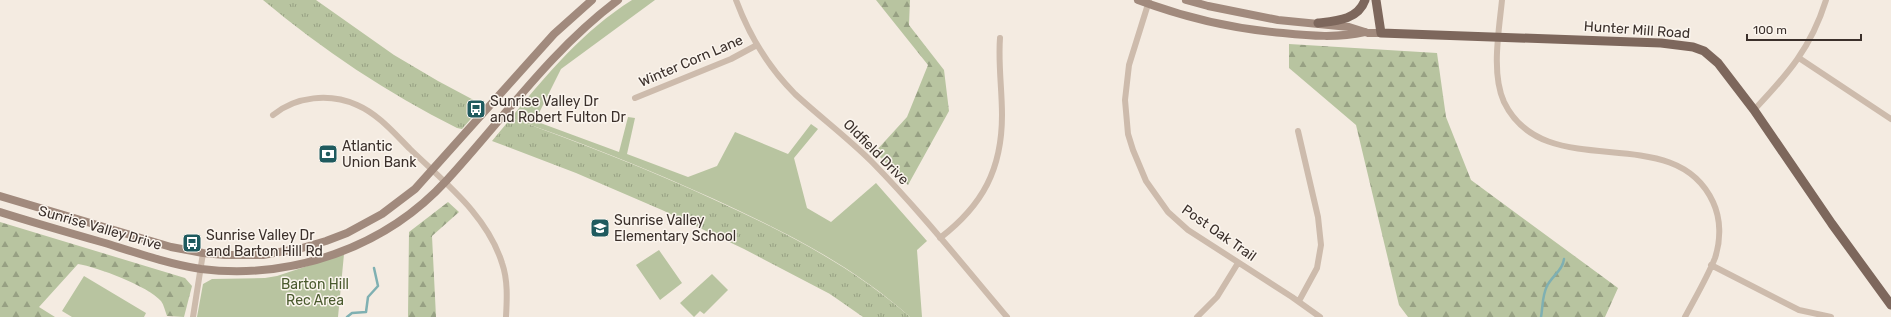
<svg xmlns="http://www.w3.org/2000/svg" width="1891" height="317" font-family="Rubik,sans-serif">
<defs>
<pattern id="grass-tufts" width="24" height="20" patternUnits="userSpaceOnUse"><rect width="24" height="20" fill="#b8c4a0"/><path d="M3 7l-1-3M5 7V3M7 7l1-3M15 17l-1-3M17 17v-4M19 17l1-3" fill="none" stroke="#97a083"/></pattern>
<pattern id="forest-firs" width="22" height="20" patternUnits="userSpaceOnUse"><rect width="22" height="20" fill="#b8c4a0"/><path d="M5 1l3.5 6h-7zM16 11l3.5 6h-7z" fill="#97a083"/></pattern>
</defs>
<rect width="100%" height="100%" fill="#f4ebe1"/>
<path fill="url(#grass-tufts)" d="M 263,0 L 316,0 L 394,55 L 438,81 L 483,105 L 462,129 L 457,128 C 387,93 323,50 263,0 Z
M 511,118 C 581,143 651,170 719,202 C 787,233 853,267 910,317 L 863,317 L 830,294 L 744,249 L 662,210 L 576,173 L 492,141 Z"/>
<path fill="url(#forest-firs)" d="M 876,0 L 910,0 L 909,25 L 944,70 L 949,111 L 908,185 L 875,152 L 907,117 L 928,65 Z
M 1289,44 L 1437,53 L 1446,117 L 1471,180 L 1618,288 L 1605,317 L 1408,317 L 1399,305 L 1356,125 L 1289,68 Z
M 448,202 L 459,212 L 432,236 L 436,317 L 408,317 L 409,232 Z
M 0,222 L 185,278 L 192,286 L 184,317 L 167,316 C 165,311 164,305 161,301 C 148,286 97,267 78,264 L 39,307 L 55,317 L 0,317 Z"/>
<path fill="#b8c4a0" d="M 632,0 L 655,0 L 561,69 L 535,121 L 619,152 L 628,117 L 635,118 L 627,154 L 688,177 L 717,166 L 735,132 L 788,154 L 811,124 L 818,129 L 794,158 L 807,208 L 831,222 L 876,183 L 927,241 L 917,250 L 922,317 L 910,317 C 852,265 784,231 714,199 C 648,169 580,142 511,118 C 547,74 584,30 632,0 Z
M 659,250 L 682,283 L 660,300 L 636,265 Z
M 344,254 L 338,317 L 197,317 L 203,284 L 212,279 L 265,278 L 277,276 Z
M 712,274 L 728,290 L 704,314 L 700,311 L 694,317 L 680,303 Z
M 84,276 L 146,313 L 144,317 L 72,317 L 62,311 Z"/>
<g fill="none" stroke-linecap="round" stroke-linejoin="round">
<path stroke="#7fb0b2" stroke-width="2.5" d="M 347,317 L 352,313 L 366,312 L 368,297 L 378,286 L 374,268
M 1541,317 C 1543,306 1542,296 1547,286 C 1552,276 1563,270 1564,259"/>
<path stroke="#cdbbac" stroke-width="6" d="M 736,0 C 749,35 768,67 795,94 C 820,117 848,138 872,162 C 920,211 963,265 1007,317
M 1502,0 C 1499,31 1491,73 1504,102 C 1545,187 1674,117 1713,202 C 1721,219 1721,240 1715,258 C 1707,278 1695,298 1685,317
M 1149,1 L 1129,65 L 1125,100 L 1128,134 L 1133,150 L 1146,181 L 1168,212 L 1188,230 L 1292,297 L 1320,317
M 1799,58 L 1891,119
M 635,98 L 731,59 L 757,45
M 1754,110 C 1788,74 1811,48 1826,0
M 273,115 C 296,96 330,93 357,105 C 378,114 394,133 410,149 C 445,183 487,215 502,263 C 508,280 507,299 506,317
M 1298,131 L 1318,217 L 1321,245 L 1317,268 L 1299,301
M 940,238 C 983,205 1002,169 1002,115 C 1002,89 998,63 1000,38
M 1711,265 L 1799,310 L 1831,317
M 193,317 L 203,253
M 1197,317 L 1217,297 L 1238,263"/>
<path stroke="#a18a7d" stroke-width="8" d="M 1138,0 C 1186,18 1233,29 1283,33 C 1311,36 1338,38 1365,32
M 1186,0 L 1208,6 L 1278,20 L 1349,27 L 1368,33 L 1381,33
M 0,196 L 171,247 L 203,253 L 225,255 L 263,255 L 302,248 L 326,241 L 347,233 L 382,214 L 415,189 L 554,34 L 592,0
M 0,212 C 35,223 70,233 105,243 C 137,253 169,264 201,269 C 291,280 385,248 447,180 C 503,119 551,50 618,0"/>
<path stroke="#7d675c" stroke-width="9" d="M 1376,0 L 1381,33 L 1661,43 L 1693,47 L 1704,51 L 1718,63 L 1754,110 L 1832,224 L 1891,305
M 1318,23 C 1336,21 1358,20 1365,0"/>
</g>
<defs>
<g id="bus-square" transform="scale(1)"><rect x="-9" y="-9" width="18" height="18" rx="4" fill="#1f5a5e" stroke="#fbf5ee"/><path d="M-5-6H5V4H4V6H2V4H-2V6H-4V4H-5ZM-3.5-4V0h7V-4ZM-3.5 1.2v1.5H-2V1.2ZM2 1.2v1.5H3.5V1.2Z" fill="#fff"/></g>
<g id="bank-square" transform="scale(1)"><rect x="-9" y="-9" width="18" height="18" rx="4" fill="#1f5a5e" stroke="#fbf5ee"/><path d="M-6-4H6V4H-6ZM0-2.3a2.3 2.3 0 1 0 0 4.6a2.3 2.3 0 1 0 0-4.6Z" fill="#fff"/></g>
<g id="school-square" transform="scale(1)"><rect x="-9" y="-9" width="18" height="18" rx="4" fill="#1f5a5e" stroke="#fbf5ee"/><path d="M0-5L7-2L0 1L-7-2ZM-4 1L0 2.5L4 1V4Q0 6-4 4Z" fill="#fff"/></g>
</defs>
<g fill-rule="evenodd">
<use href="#bus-square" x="476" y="109"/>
<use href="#bank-square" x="328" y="154"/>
<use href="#school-square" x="600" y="228"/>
<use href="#bus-square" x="192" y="243"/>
</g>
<g text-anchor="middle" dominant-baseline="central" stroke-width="3" stroke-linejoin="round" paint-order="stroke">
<g font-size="14" fill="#3b302b" stroke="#fbf5ee">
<text transform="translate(1637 30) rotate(4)">Hunter Mill Road</text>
<text transform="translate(691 61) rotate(-23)">Winter Corn Lane</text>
<text transform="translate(876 152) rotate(45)">Oldfield Drive</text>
<text transform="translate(100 228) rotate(16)">Sunrise Valley Drive</text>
<text transform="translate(1219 233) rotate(35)">Post Oak Trail</text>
</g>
<g font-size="14" fill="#3b302b" stroke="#fbf5ee" text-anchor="start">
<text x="490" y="101">Sunrise Valley Dr<tspan x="490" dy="16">and Robert Fulton Dr</tspan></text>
<text x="342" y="146">Atlantic<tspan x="342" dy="16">Union Bank</tspan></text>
<text x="614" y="220">Sunrise Valley<tspan x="614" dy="16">Elementary School</tspan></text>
<text x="206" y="235">Sunrise Valley Dr<tspan x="206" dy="16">and Barton Hill Rd</tspan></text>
</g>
<g font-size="14" fill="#4a5a2e" stroke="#fbf5ee">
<text x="315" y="284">Barton Hill<tspan x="315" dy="16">Rec Area</tspan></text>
</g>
</g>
<path d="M1747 34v6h114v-6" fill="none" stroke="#3b302b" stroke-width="2"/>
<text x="1753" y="34" font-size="12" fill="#3b302b" stroke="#fbf5ee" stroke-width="3" paint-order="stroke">100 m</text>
</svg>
